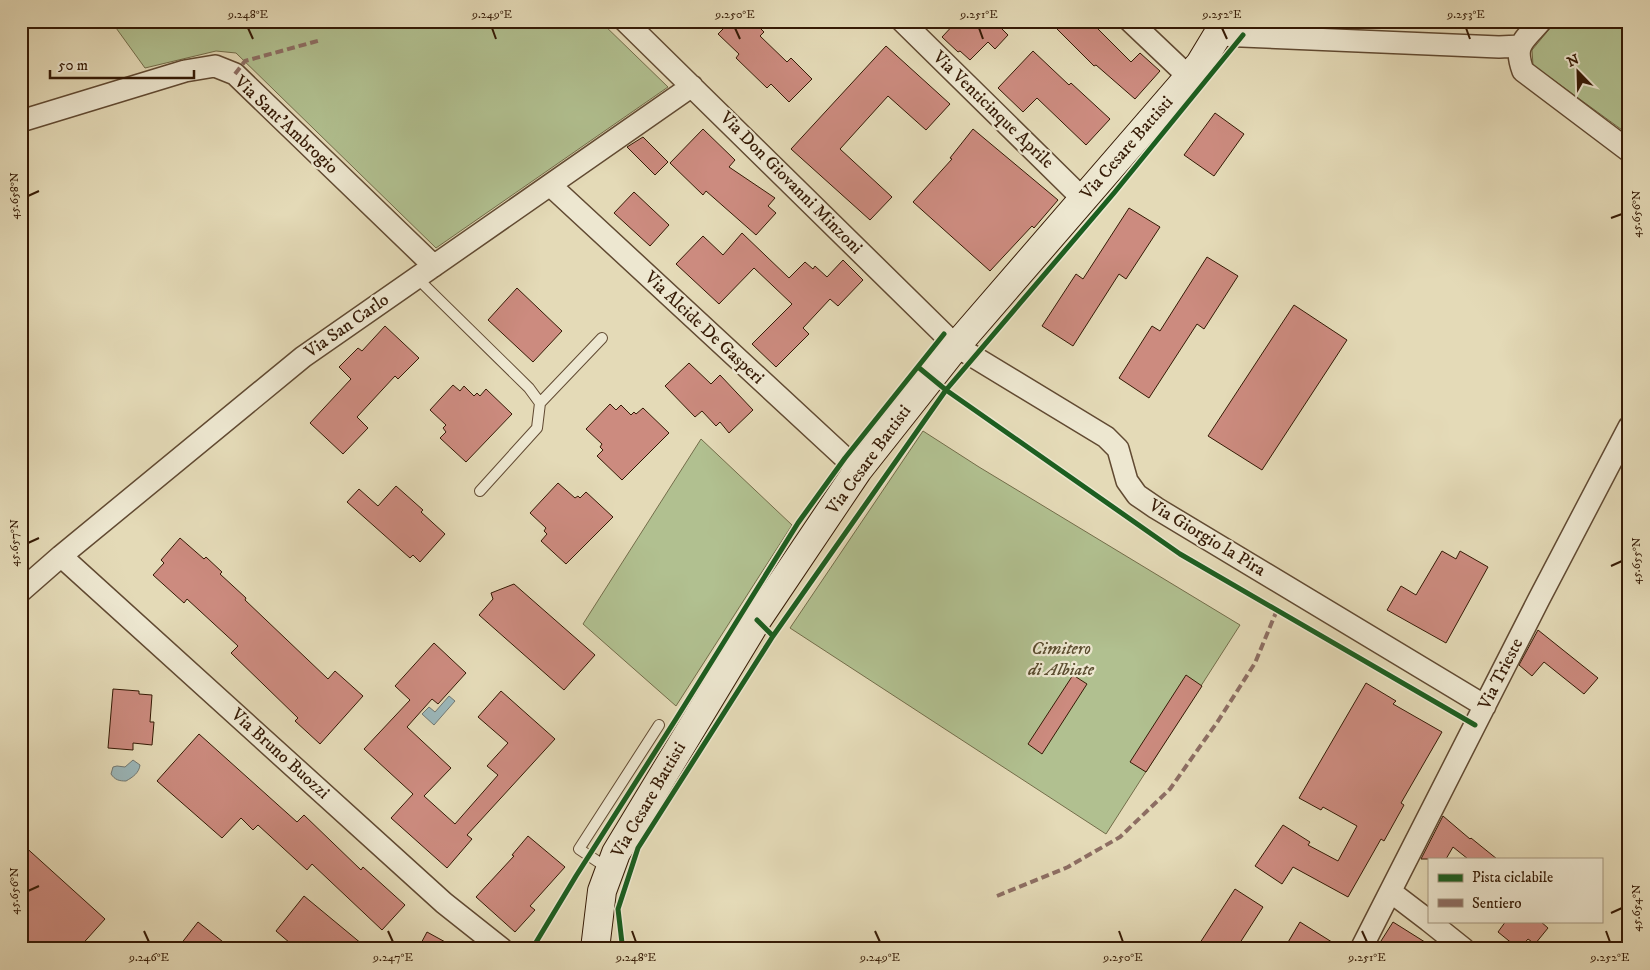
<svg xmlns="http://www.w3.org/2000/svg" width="1650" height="970" font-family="'IM FELL DW Pica',serif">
<rect width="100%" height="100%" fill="#e4dab7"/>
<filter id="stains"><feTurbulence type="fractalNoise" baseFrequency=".004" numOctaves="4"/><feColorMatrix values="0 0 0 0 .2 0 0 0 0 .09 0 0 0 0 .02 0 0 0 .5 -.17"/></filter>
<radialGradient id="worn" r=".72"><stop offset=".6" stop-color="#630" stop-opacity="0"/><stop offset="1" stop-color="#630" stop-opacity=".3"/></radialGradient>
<path fill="#b1c090" stroke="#736d4a" d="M 111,21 L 600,21 L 668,87 L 436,248 L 236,53 L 216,51 L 145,68 Z
M 1556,21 L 1629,21 L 1629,135 L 1533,65 L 1532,50 Z
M 923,431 L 979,467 L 1240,625 L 1106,834 L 790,628 Z
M 701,439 L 792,525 L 676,706 L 583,624 Z"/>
<path fill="#9bb7ba" stroke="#727872" d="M 449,696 L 455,701 L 434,725 L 422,714 L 429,707 L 435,712 Z
M 133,760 L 140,765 C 139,773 133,777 126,781 C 119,781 115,780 111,774 L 113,767 L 117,766 L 125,767 Z"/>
<path fill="#cc8b7f" stroke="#351a05" d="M 731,21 L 753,21 L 764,32 L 760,36 L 787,62 L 791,58 L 812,79 L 789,102 L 771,84 L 767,88 L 736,58 L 739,54 L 718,34 Z
M 957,21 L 994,21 L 1008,35 L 995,49 L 988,42 L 970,60 L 960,51 L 958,52 L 942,37 Z
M 1049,21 L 1090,21 L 1131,62 L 1140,53 L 1160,71 L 1135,99 L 1096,65 L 1094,66 Z
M 886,46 L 950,104 L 926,130 L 888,96 L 840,149 L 892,197 L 870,220 L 791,149 Z
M 1033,51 L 1069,85 L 1071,83 L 1110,119 L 1086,145 L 1037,98 L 1023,112 L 998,88 Z
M 1215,113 L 1244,134 L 1214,176 L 1184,155 Z
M 703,129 L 735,160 L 729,167 L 775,198 L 768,206 L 776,213 L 756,235 L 706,191 L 703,195 L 670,163 Z
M 973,129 L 1058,200 L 1034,228 L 1032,226 L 990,271 L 913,202 L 952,159 L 950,158 Z
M 643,137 L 668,162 L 655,175 L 627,147 Z
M 634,192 L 669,225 L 650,246 L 614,213 Z
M 1129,208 L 1160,227 L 1126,279 L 1119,274 L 1073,346 L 1042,326 L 1076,274 L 1083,279 Z
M 742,233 L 789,278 L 805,262 L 813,269 L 815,266 L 827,277 L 843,260 L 863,280 L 838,306 L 830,299 L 803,328 L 809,334 L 776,367 L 752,344 L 792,304 L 754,268 L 719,304 L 676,264 L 703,236 L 723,255 Z
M 1207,257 L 1238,276 L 1204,329 L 1197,324 L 1149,398 L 1119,378 L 1152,326 L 1160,331 Z
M 517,288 L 562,331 L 533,362 L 488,320 Z
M 1294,305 L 1347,340 L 1262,470 L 1208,436 Z
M 385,326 L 419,358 L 398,379 L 395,376 L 357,417 L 368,428 L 343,454 L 310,423 L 351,379 L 339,367 L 358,348 L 362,351 Z
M 689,363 L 711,384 L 720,375 L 753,410 L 729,433 L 720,422 L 716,426 L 702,411 L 695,417 L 665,386 Z
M 453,385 L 460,391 L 464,386 L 474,396 L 477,393 L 480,396 L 486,389 L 512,414 L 466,462 L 440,438 L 446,432 L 443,428 L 446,425 L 430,410 Z
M 610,404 L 616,410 L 621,405 L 631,415 L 634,412 L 636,414 L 643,408 L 669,433 L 622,480 L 597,456 L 603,450 L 600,447 L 602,444 L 586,429 Z
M 558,483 L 575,498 L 578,496 L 580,498 L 586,492 L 613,517 L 566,564 L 541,541 L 547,534 L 544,531 L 546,528 L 530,513 Z
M 396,486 L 423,510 L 421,512 L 445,534 L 420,562 L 413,555 L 410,558 L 347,502 L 359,489 L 378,506 Z
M 180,538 L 204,559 L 206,557 L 222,572 L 220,574 L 246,598 L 245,600 L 328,679 L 335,671 L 363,696 L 320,744 L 295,721 L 298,718 L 231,653 L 238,646 L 187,599 L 184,603 L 153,575 L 164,563 L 161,560 Z
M 1442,551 L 1456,559 L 1460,551 L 1488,567 L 1446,643 L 1387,610 L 1401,586 L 1416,595 Z
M 514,584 L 595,655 L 564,690 L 479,615 L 493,599 L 491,593 Z
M 1538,630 L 1598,678 L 1584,694 L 1544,662 L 1532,676 L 1519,665 Z
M 434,643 L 466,673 L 438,704 L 432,699 L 407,727 L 451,768 L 424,796 L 455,824 L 498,775 L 487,766 L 508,743 L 478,717 L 501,691 L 555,739 L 467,835 L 472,839 L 447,868 L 391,818 L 413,794 L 364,749 L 410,700 L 395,686 Z
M 1073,675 L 1087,684 L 1042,754 L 1028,744 Z
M 1186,675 L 1202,686 L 1146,772 L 1130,762 Z
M 1366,683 L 1396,701 L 1393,704 L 1442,732 L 1401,803 L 1404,805 L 1384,841 L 1381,839 L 1348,897 L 1293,867 L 1282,884 L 1255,866 L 1283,825 L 1310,842 L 1308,845 L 1338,861 L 1357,826 L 1323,807 L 1321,810 L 1299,798 Z
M 113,689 L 139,691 L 139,694 L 152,695 L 150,722 L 154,722 L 152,745 L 133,743 L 133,750 L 108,748 Z
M 199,734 L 297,822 L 304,815 L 361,870 L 363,867 L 405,905 L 382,930 L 312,864 L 307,870 L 258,825 L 253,830 L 241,818 L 222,838 L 157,781 Z
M 1443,816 L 1470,839 L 1471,838 L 1497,859 L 1468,859 L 1453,847 L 1446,859 L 1421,859 Z
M 528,836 L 565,867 L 530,906 L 535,910 L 515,932 L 476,897 L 514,856 L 512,855 Z
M 21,843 L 105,919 L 78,949 L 21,949 Z
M 1235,889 L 1263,907 L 1236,949 L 1196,949 Z
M 304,896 L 368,949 L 297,949 L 276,931 Z
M 1506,921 L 1540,921 L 1548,928 L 1535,944 L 1528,939 L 1519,949 L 1498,932 Z
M 198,922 L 232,949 L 177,949 Z
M 1300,922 L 1343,949 L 1284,949 Z
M 1393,922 L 1436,949 L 1376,949 Z
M 427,932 L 458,949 L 418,949 Z"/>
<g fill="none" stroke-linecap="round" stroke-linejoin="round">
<g stroke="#614a32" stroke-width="12">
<path id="lane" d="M 417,278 L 529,388 L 540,403 L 537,428 L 480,491
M 540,403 L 602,338
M 609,869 L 579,849 L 659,725"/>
</g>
<g stroke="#614a32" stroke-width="24">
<path id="street" d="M 625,21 L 956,346 L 1106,437 L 1118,449 L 1127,481 L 1137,495 L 1156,508 L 1485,706
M 902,21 L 1083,199
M 1130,21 L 1189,77
M 1541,21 C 1524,41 1513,44 1523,71 L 1629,151
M 1218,35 L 1499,47 L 1520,46
M 21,121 L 185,71 L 215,66 L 235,74 L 434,266
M 550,185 L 858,470
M 61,556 L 444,903 L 502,949
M 21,591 L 61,556 L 303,357 L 692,86
M 1391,892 L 1429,921
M 1429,921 L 1464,949
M 1361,949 L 1539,599 L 1629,427"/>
</g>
<g stroke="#351a05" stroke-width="30">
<path id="secondary" d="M 595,949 L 602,891 L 616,853 L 757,620 L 858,470 L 956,346 L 1200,64 L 1226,21"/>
</g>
<use href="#lane" stroke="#ede7d0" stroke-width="10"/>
<use href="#street" stroke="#ede7d0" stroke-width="21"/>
<use href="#secondary" stroke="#ede7d0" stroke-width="28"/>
<path stroke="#8d6e63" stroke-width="4" stroke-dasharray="8 4" stroke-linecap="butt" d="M 235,74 L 245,61 L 321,40
M 997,896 L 1068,867 L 1120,837 L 1170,789 L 1218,721 L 1255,663 L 1277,610"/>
<g stroke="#ede7d0" stroke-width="8">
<path id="cycleway" d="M 918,367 L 946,390 L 1180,554 L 1475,725
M 773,636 L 946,390 L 1114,193 L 1243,35
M 532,949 L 576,876 L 676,719 L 798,523 L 845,458 L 944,334
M 626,949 L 622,943 L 618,909 L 638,848 L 773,636 L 757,620"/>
</g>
<use href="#cycleway" stroke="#1b5e20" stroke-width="5"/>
</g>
<path fill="none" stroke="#351a05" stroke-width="2" d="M 248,28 L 253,39M 492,28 L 496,39M 735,28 L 740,39M 979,28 L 983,39M 1222,28 L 1227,39M 1466,28 L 1470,39M 28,196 L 39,191M 1611,218 L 1622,214M 28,543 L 39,538M 1611,566 L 1622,561M 28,891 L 39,886M 1611,913 L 1622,908M 144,931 L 149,942M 388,931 L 393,942M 632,931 L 636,942M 875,931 L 880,942M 1119,931 L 1123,942M 1362,931 L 1367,942M 1606,931 L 1610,942"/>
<g text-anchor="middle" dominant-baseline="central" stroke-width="4.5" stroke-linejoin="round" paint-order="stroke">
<g font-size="18" fill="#351a05" stroke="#ede7d0">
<text transform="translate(993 110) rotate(44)">Via Venticinque Aprile</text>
<text transform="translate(286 125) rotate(43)">Via Sant'Ambrogio</text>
<text transform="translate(1127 148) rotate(-49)">Via Cesare Battisti</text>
<text transform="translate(791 183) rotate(45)">Via Don Giovanni Minzoni</text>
<text transform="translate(347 326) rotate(-35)">Via San Carlo</text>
<text transform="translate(704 328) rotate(43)">Via Alcide De Gasperi</text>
<text transform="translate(869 460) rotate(-54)">Via Cesare Battisti</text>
<text transform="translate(1207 538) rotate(31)">Via Giorgio la Pira</text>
<text transform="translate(1501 674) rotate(-63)">Via Trieste</text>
<text transform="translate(280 754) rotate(42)">Via Bruno Buozzi</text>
<text transform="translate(649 800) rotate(-60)">Via Cesare Battisti</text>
</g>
<g font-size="18" font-style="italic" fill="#5a4c2f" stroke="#ede7d0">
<text x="1061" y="649">Cimitero<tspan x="1061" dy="21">di Albiate</tspan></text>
</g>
</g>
<rect width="1650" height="970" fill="none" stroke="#e4dab7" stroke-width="55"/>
<rect x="1428" y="858" width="175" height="65" fill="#ede7d0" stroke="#a3957f"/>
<rect x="1438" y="874" width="25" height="8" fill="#1b5e20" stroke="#a3957f"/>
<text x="1472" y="882" font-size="15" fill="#351a05">Pista ciclabile</text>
<rect x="1438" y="899" width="25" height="8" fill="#8d6e63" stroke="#a3957f"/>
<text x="1472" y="908" font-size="15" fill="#351a05">Sentiero</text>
<g transform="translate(1578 72) rotate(337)" stroke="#ede7d0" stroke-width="4" paint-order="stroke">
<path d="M0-4L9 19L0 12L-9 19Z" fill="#351a05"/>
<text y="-8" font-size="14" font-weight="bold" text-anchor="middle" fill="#351a05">N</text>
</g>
<path d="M50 70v8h144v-8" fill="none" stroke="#351a05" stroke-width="2.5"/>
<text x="58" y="70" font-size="15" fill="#351a05" stroke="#ede7d0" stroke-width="4" paint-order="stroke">50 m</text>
<rect x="28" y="28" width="1594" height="914" fill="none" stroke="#351a05" stroke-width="2"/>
<g font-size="12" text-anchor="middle" fill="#351a05">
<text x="248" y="18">9.248°E</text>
<text x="492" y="18">9.249°E</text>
<text x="735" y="18">9.250°E</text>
<text x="979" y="18">9.251°E</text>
<text x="1222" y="18">9.252°E</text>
<text x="1466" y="18">9.253°E</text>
<text transform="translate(14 196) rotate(-90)" y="4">45.658°N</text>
<text transform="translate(1636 214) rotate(-90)" y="4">45.656°N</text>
<text transform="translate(14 543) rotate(-90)" y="4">45.657°N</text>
<text transform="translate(1636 561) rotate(-90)" y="4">45.655°N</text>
<text transform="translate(14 891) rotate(-90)" y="4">45.656°N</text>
<text transform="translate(1636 908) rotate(-90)" y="4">45.654°N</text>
<text x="149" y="961">9.246°E</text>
<text x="393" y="961">9.247°E</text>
<text x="636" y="961">9.248°E</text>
<text x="880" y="961">9.249°E</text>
<text x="1123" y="961">9.250°E</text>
<text x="1367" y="961">9.251°E</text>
<text x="1610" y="961">9.252°E</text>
</g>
<rect width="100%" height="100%" filter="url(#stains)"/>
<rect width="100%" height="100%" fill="url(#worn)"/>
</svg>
